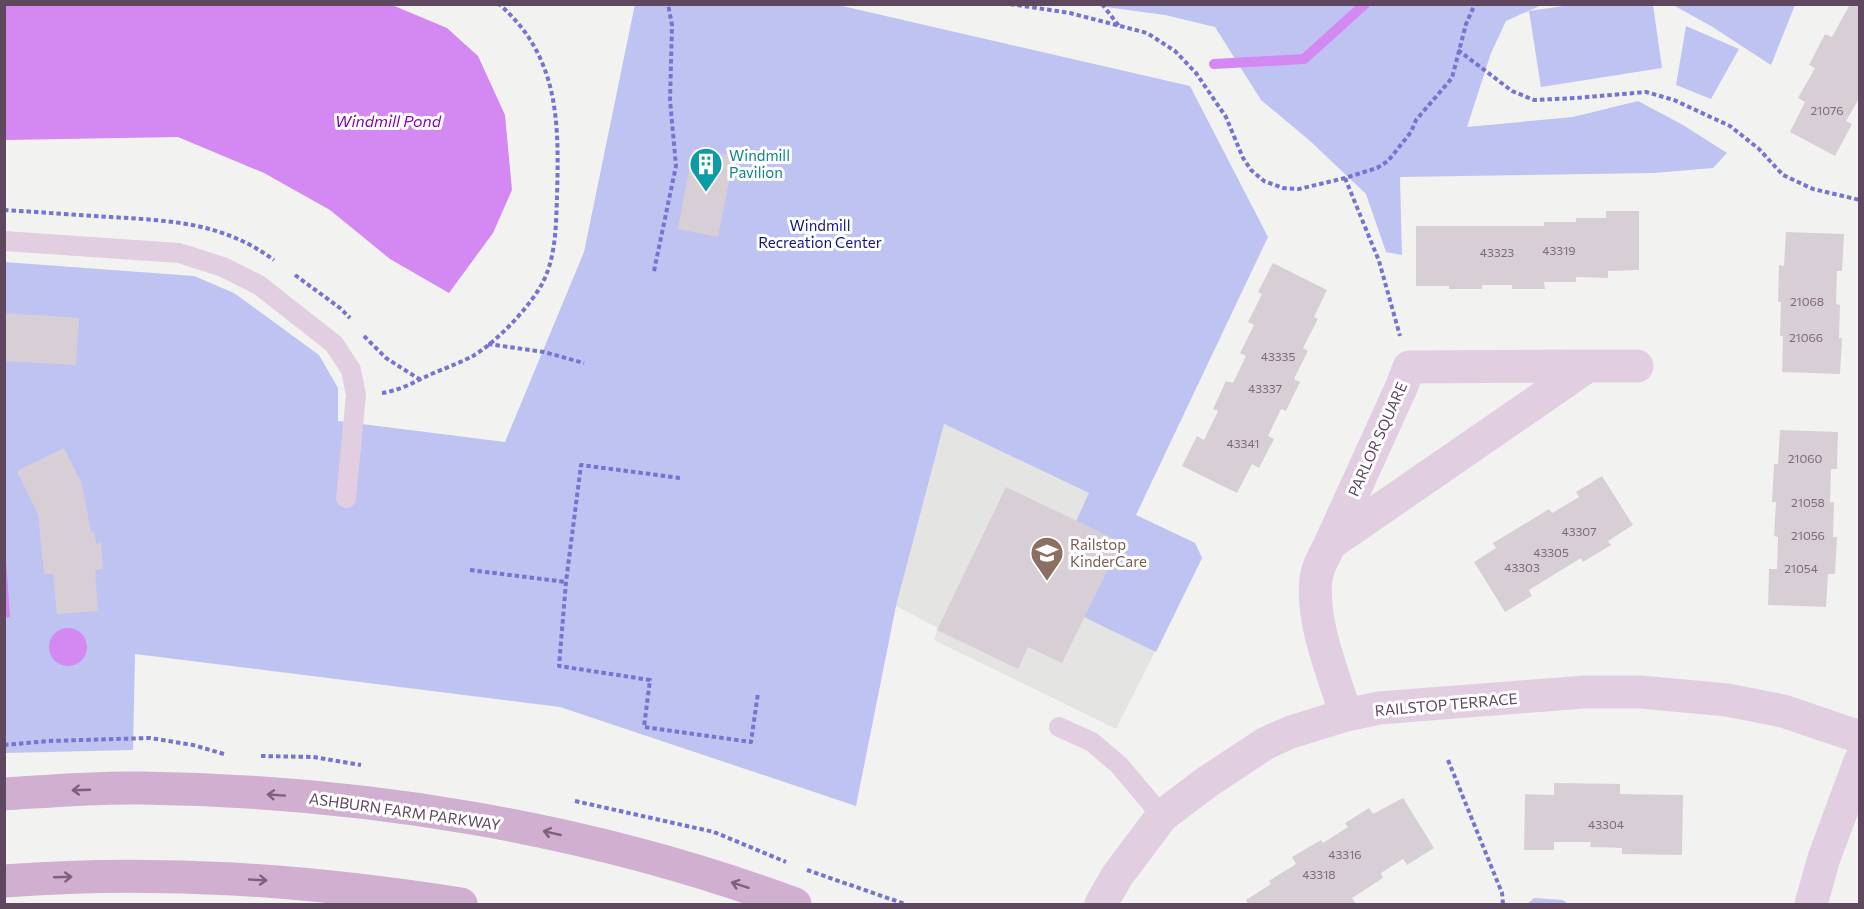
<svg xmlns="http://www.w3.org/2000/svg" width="1864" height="909" font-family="Commissioner,sans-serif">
<rect width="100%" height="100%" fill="#f2f3f0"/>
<path fill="#e4e4e2" d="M 944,424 L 1195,543 L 1202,558 L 1116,729 L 934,640 L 938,628 L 896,606 Z"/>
<path fill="#bec3f2" d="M 635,4 L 838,5 L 1190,86 L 1268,237 L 1136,515 L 1195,543 L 1202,558 L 1156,652 L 1084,617 L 1076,521 L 1089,493 L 944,424 L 896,606 L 856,806 L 560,707 L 135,654 L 133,750 L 5,753 L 4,262 L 194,276 L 234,293 L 319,355 L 338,388 L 338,421 L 505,442 L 584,252 Z
M 1091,5 L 1542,5 L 1506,21 L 1491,53 L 1467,127 L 1573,117 L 1638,101 L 1683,125 L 1727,153 L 1713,168 L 1654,173 L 1400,177 L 1402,255 L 1386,252 L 1366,194 L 1309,140 L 1261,100 L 1215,27 L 1165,15 Z
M 1570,5 L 1653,5 L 1662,68 L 1541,87 L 1529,11 Z
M 1673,5 L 1795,4 L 1795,5 L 1771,65 L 1711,26 Z
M 1686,26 L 1739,49 L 1711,99 L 1676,85 Z
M 1534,898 L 1563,900 L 1568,904 L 1527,904 Z"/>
<path fill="#d488f1" d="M 5,4 L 392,5 L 447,28 L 478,56 L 505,115 L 512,190 L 493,233 L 449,293 L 390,259 L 330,210 L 264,173 L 178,137 L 5,140 Z
M 4,531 L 10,617 L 5,618 L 4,618 Z
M49 647a19 19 0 1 1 38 0a19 19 0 1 1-38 0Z"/>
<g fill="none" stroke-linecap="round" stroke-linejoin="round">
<path stroke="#d488f1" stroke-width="10" d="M 1214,64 L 1304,59 L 1365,4"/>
</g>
<path fill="#d8cfd6" d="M 1846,4 L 1860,4 L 1860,97 L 1846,121 L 1852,124 L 1835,156 L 1790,132 L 1805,102 L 1798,98 L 1815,68 L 1809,65 L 1825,34 L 1832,37 L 1849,6 Z
M 693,149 L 734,156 L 718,237 L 678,229 Z
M 1606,211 L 1639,211 L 1639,270 L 1608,271 L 1608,278 L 1576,277 L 1576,282 L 1544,282 L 1545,289 L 1512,289 L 1512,285 L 1482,285 L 1482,289 L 1449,289 L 1449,286 L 1416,286 L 1416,226 L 1544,226 L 1544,222 L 1576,222 L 1576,218 L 1606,218 Z
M 1786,232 L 1844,234 L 1842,271 L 1837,271 L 1836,304 L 1840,305 L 1839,338 L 1842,338 L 1840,374 L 1782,372 L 1783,336 L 1780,336 L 1781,302 L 1778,302 L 1779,265 L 1784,266 Z
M 1273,263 L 1327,290 L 1314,317 L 1318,319 L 1303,348 L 1308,351 L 1294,379 L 1300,382 L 1286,411 L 1281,409 L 1268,436 L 1274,439 L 1259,468 L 1252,464 L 1237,493 L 1182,466 L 1197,436 L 1204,440 L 1218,411 L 1213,409 L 1226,381 L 1233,383 L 1246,356 L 1240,353 L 1254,325 L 1248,322 L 1262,294 L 1258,292 Z
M 4,313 L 79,318 L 76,365 L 4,361 Z
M 1780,430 L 1838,432 L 1837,469 L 1831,469 L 1830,502 L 1834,502 L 1833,537 L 1837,537 L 1835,574 L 1828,574 L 1826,607 L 1768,605 L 1769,569 L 1777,569 L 1778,537 L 1774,536 L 1776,502 L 1772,502 L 1774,464 L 1778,464 Z
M 64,448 L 82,484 L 91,532 L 94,531 L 96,544 L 101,543 L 103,569 L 95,570 L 98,611 L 57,614 L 53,574 L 44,574 L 38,514 L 17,471 Z
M 1602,476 L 1633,525 L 1608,541 L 1611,545 L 1583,562 L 1581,558 L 1529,590 L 1532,596 L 1505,612 L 1474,562 L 1496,548 L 1493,543 L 1549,509 L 1552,513 L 1579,497 L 1576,492 Z
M 1006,487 L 1121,542 L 1062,663 L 1028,647 L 1018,669 L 937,630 Z
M 1554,783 L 1620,784 L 1620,794 L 1683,795 L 1682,855 L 1622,854 L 1622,848 L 1590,847 L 1591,842 L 1554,842 L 1554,850 L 1524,850 L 1525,794 L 1554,795 Z
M 1403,798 L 1434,848 L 1407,865 L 1403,859 L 1381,873 L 1383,878 L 1352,898 L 1356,904 L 1248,904 L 1246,900 L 1271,884 L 1269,881 L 1296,864 L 1292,857 L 1321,840 L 1323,843 L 1348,827 L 1345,823 L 1369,808 L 1373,814 Z"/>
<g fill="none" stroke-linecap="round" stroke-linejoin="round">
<path stroke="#7673d2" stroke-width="4" stroke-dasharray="4.5 3" stroke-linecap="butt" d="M 1010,4 L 1070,13 L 1147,33 L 1175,51 L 1196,73 L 1226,117 L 1243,158 L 1251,170 L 1264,181 L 1283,188 L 1299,189 L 1345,178 L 1377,168 L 1388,161 L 1411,132 L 1416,120 L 1452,78 L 1466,24 L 1475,4
M 1102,4 L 1119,26
M 1458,50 L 1512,91 L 1534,100 L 1576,98 L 1646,92 L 1674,100 L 1730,126 L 1759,149 L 1783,175 L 1813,189 L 1860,200
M 1345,178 L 1379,261 L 1400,336
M 4,210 C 40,212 76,215 111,217 C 172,221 222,222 274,260
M 654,271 L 676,166 L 670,100 L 672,25 L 668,4
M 295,275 L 340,308 L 350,318
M 364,336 L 386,358 L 419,379
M 488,344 L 544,352 L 584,363
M 382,393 C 398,391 415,382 429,375 C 443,369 457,364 471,357 C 495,344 531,306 543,282 C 556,256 556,225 557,197 C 559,124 560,57 499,4
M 680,478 L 581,465 L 566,582 L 559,666 L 650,680 L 644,727 L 751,742 L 758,693
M 470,570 L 566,582
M 4,745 L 49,741 L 150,738 L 193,745 L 224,754
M 261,756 L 313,757 L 361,765
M 1448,760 L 1502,893 L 1503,904
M 575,801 L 714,832 L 786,862
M 807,870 L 905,904"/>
<path stroke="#e1cfe1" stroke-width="20" d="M 4,241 L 179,253 L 223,267 L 259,285 L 334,344 L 351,370 L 356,395 L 346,498
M 1059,727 L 1092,742 L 1119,765 L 1162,816"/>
<path stroke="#e1cfe1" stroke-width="33" d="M 1330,544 L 1401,388 L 1409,367 L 1588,366
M 1346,715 C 1333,673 1311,622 1316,579 C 1317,567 1325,555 1330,544 L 1588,366 L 1637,366
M 1101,904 L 1117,876 L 1162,816 L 1207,782 L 1266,743 L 1291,732 L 1346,715 L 1379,708 L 1584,692 L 1641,692 L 1727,700 L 1783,711 L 1860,737
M 1811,904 L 1824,858 L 1860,761"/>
<path stroke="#d1afd0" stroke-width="33" d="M 4,794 C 50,791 95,787 141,788 C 363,791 587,827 795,904
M 4,881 C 159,869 308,880 461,904"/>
</g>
<defs><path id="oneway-shaft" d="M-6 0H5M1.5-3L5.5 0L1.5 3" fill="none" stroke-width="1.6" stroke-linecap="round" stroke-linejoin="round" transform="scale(1.5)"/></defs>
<g stroke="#7c617b">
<use href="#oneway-shaft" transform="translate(81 790) rotate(178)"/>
<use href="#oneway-shaft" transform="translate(276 795) rotate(-176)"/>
<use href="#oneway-shaft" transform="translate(552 833) rotate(-167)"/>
<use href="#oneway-shaft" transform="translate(63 877) rotate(-2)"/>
<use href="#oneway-shaft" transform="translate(258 880) rotate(3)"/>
<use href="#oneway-shaft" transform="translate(740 885) rotate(-162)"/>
</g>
<defs>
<g id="building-pin" transform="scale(1.725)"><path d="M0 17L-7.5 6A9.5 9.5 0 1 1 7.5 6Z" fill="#0f9aa8" stroke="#fff"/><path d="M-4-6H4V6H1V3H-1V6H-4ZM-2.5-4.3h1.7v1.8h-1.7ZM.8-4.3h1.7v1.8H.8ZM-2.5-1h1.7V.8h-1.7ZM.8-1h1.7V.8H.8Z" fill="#fff"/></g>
<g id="school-pin" transform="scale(1.725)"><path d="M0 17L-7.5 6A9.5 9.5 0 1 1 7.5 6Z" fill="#8d6e63" stroke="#fff"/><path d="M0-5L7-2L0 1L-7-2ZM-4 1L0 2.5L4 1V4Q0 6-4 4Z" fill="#fff"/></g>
</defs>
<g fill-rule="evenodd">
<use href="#building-pin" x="706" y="164"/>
<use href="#school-pin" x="1047" y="553"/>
</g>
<g text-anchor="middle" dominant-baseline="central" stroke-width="6" stroke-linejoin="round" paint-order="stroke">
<g font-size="12" fill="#7d697d">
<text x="1827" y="110">21076</text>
<text x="1559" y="250">43319</text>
<text x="1497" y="252">43323</text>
<text x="1807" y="301">21068</text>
<text x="1806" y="337">21066</text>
<text x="1278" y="356">43335</text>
<text x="1265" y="388">43337</text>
<text x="1243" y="443">43341</text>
<text x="1805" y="458">21060</text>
<text x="1808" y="502">21058</text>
<text x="1579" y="531">43307</text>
<text x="1808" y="535">21056</text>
<text x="1551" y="552">43305</text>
<text x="1522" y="567">43303</text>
<text x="1801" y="568">21054</text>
<text x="1606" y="824">43304</text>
<text x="1345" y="854">43316</text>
<text x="1319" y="874">43318</text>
</g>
<g font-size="15" fill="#0d838f" stroke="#fff" text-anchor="start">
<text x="729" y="155">Windmill<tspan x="729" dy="17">Pavilion</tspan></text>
</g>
<g font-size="15" fill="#141286" stroke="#fff">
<text x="820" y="225">Windmill<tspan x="820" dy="17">Recreation Center</tspan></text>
</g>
<g font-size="15" fill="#5f475f" stroke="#fff">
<text transform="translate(1377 439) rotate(-66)">PARLOR SQUARE</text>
<text transform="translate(1446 704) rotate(-5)">RAILSTOP TERRACE</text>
<text transform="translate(405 811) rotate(8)">ASHBURN FARM PARKWAY</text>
</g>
<g font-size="15" fill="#785e54" stroke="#fff" text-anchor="start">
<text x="1070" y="544">Railstop<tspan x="1070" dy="17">KinderCare</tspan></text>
</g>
<g font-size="16" font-style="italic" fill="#8505b5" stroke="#fff">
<text x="388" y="120">Windmill Pond</text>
</g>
</g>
<rect width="1864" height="909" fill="none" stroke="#5f475f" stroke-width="12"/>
</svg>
